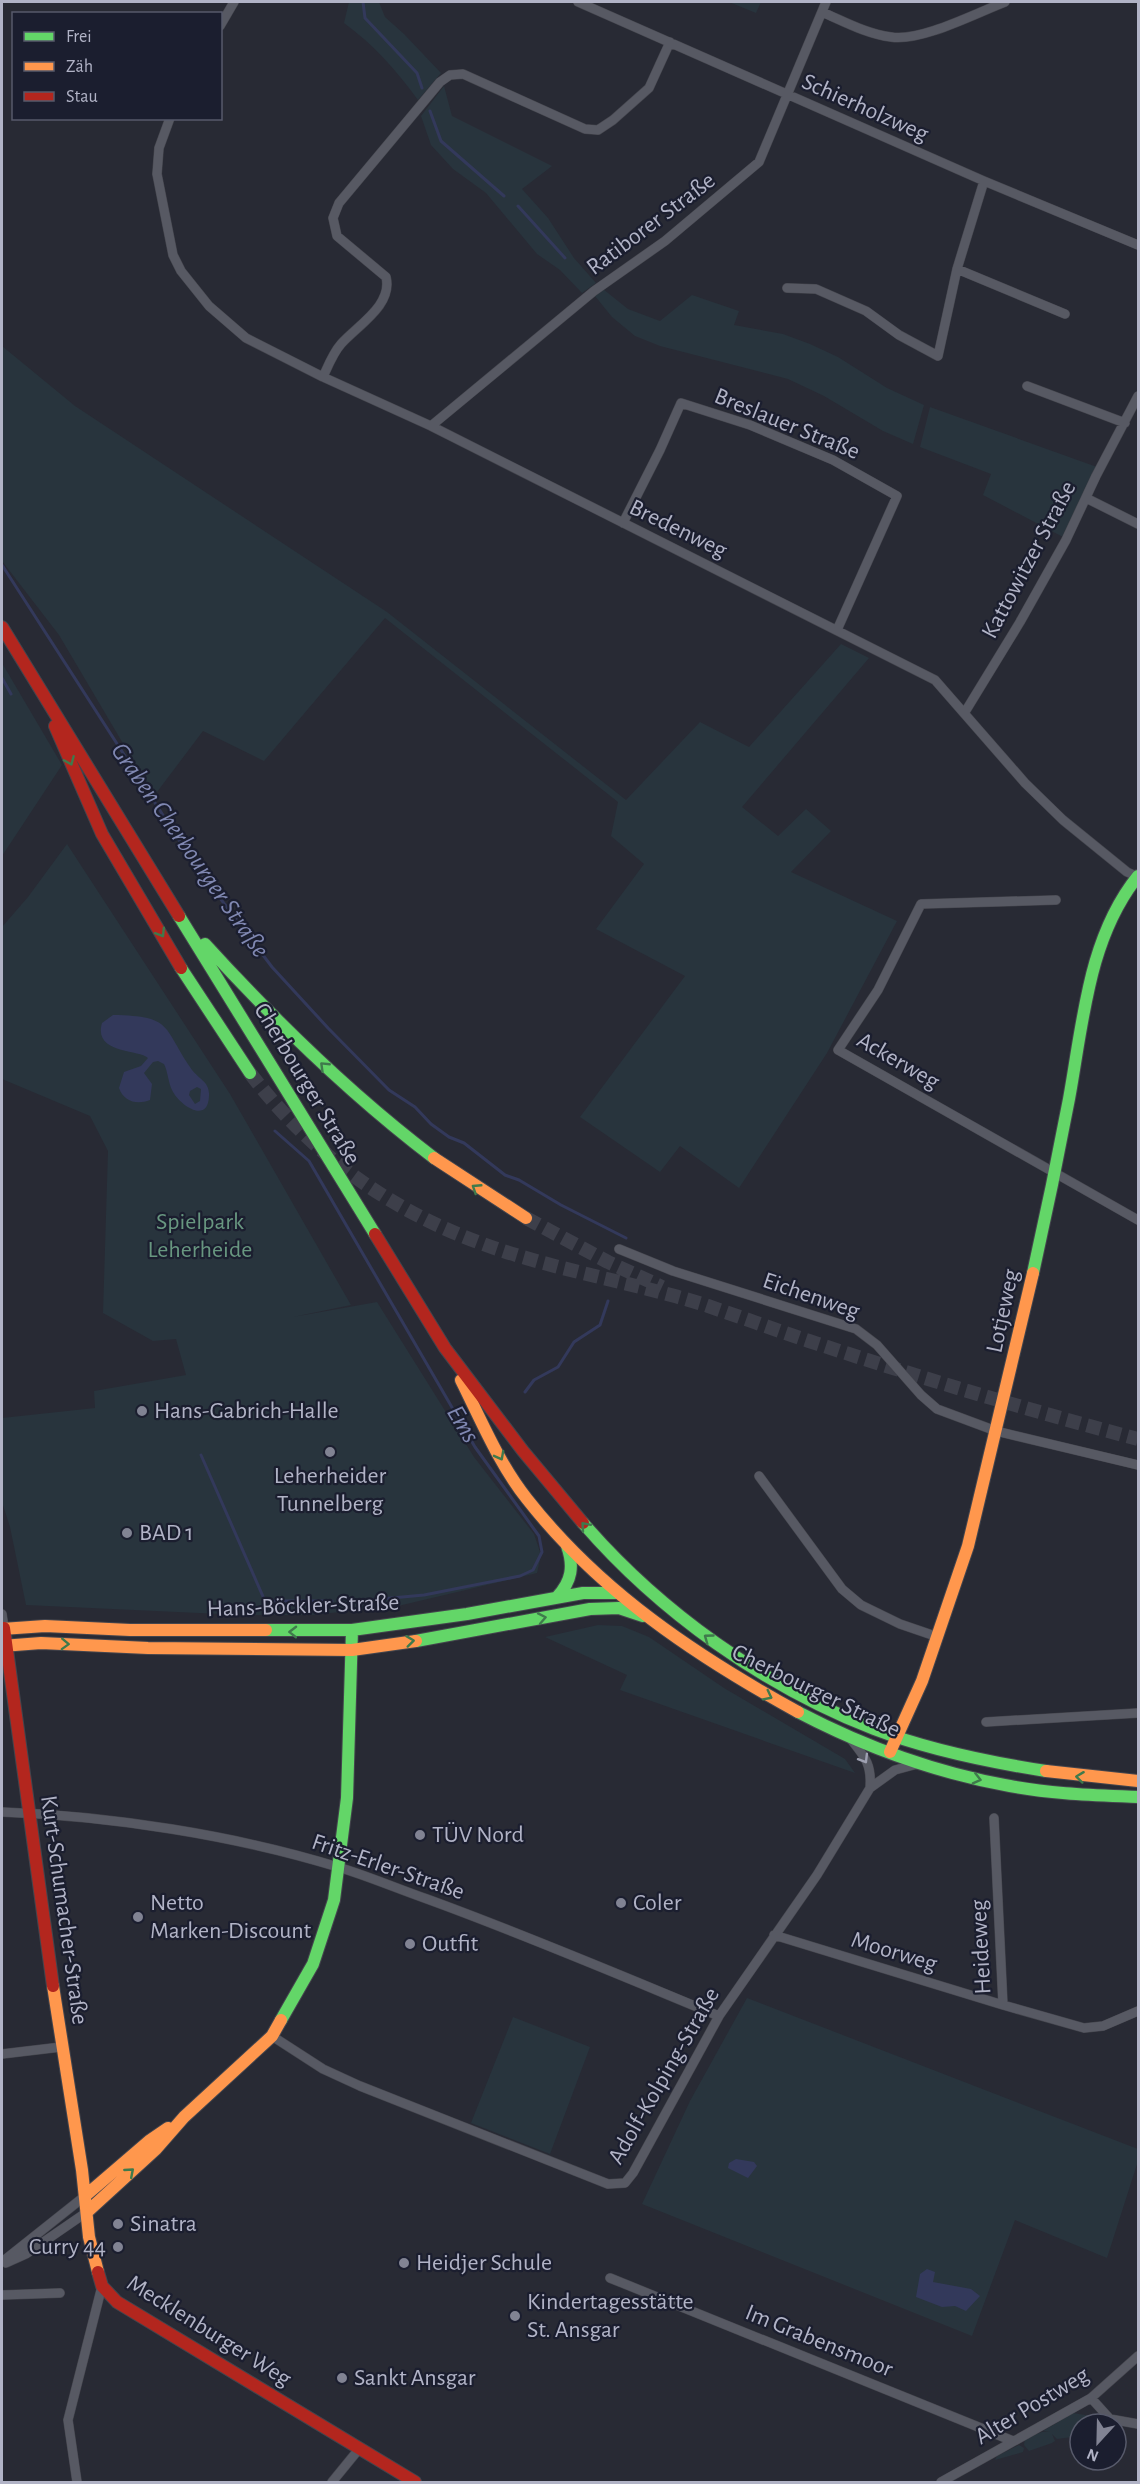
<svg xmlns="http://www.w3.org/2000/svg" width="1140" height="2484" font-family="'Alegreya Sans',sans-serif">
<rect width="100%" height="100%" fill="#282a34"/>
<path fill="#28343d" d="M 349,2 L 379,2 L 385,17 L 404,34 L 441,73 L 418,100 C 396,70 374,45 344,23 Z
M 729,2 L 761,2 L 756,13 Z
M 444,86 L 452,116 L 552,166 L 522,189 L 548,218 L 574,258 L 596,283 L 582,293 L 560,270 L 537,254 L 486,193 L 453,169 L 431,145 L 421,116 Z
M 603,289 L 628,309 L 660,321 L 692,295 L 739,311 L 734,325 L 783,334 L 810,344 L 838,357 L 887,388 L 924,405 L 913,444 L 883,431 L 824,396 L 788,379 L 660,346 L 635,336 L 612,317 L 595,296 Z
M 2,346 L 75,406 L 387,612 L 626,800 L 700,722 L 749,747 L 841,644 L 869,658 L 742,807 L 778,836 L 806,809 L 831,831 L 791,872 L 897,921 L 827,1053 L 739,1188 L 680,1146 L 660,1172 L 580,1117 L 685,976 L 596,929 L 644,864 L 611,836 L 618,802 L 385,618 L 264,761 L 203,731 L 154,796 L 59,635 L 2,561 Z
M 930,407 L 1097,467 L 1063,537 L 983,495 L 991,474 L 920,447 Z
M 2,663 L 62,765 L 2,856 Z
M 67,844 L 230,1094 L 351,1305 L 293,1317 L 377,1302 L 474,1457 L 534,1534 L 541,1555 L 537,1573 L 398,1606 L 311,1615 L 242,1615 L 26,1605 L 10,1527 L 2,1502 L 2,1418 L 95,1408 L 94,1391 L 186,1375 L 176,1339 L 153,1341 L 103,1313 L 108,1151 L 90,1116 L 2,1079 L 2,927 L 28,897 Z
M 598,1625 L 622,1626 L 649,1637 L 724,1688 L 845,1759 L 855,1773 L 620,1690 L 627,1675 L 545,1637 Z
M 747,1998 L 1138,2149 L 1138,2161 L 1107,2258 L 1015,2220 L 972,2336 L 642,2204 L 690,2101 Z
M 513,2017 L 590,2047 L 550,2154 L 471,2123 Z
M 1073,2413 L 1091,2416 L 1094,2424 L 1080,2424 L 1080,2436 L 1057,2439 L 1052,2434 L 1055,2441 L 1052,2443 L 1029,2451 L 1024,2445 L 1025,2438 L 1042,2432 L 1050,2432 L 1043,2431 Z
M 1019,2445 L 1024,2448 L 1023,2452 L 995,2460 L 997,2456 Z"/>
<path fill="#33395b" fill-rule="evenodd" d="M 113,1015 C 174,1016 162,1027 192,1070 C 199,1079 210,1082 209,1096 C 208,1125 179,1105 172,1090 C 168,1082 168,1072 164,1064 L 158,1061 L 153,1062 L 144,1073 L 152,1084 L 150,1100 C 137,1105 124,1102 119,1088 L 124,1072 L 141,1066 L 148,1058 C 138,1049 93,1054 102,1023 ZM 197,1087 L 201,1089 L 200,1101 L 195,1104 L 189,1095 L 190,1091 Z
M 736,2159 L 754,2162 L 757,2166 L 748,2178 L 728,2168 L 729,2163 Z
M 927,2269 L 935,2272 L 933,2282 L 971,2289 L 980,2296 L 966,2311 L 955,2306 L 942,2307 L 916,2297 L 920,2274 Z"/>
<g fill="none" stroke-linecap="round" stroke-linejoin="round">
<path stroke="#33395b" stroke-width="3" d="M 363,2 L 365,18 L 417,73 L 422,88
M 430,111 L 441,141 L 504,196
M 518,206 L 565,258
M 2,565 L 195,865 L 272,967 L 328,1028 L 389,1090 L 415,1107 L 431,1124 L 449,1137 L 464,1143 L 505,1175 L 519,1180 L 561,1205 L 626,1238
M 2,678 L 11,694
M 275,1131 L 309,1161 L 475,1447 L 539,1536 L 542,1552 L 533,1570 L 520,1576 L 424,1595 L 359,1601
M 525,1392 L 534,1380 L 558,1367 L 574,1342 L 600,1325 L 608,1301
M 201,1455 L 265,1601 L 332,1601"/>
<path stroke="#3d3f4a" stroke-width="14" stroke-dasharray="14 7" stroke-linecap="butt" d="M 250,1073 C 322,1168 412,1225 526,1258 C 584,1275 644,1286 702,1304 C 738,1316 773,1329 809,1341 C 918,1377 1028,1410 1138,1439
M 526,1218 L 608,1262 L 662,1287"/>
<g stroke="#44454d" stroke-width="10">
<path id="street" d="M 578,2 L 984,181 L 1138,245
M 822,12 C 845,22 867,34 891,37 C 921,42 976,13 1005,2
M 220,26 L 234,2
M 170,118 L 159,148 L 157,174 L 173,255 L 181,271 L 209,306 L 246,338 L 323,377 L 431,426 L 935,680 L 1025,783 L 1063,820 L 1127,872 L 1138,877
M 957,269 L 1065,314
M 787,288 L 816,289 L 866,311 L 899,335 L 938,356 L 957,269 L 984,181
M 323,377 C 328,366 333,353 341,344 C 358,325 393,305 386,277 L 337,236 L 333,218 L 339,203 L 440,82 L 450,75 L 463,74 L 585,129 L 598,130 L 613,120 L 649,88 L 670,42
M 1027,386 L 1125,423
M 431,426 L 594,291 L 665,241 L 759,162 L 826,2
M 1086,498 L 1138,524
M 623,523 L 660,450 L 681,403 L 750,425 L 833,460 L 897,496 L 837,630
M 965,712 L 1020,622 L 1066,540 L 1096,476 L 1138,396
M 1056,900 L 921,904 L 878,990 L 838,1050 L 1138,1220
M 619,1249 L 673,1271 L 856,1329 L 877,1345 L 921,1395 L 937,1409 L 996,1431 L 1138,1465
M 759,1476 L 842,1589 L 861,1605 L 900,1624 L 938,1637
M 2,1614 L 4,1628
M 986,1722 L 1138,1713
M 849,1737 C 864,1756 872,1763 870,1788
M 2,1812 C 110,1816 234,1835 338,1867 C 368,1876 398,1889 427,1899 C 526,1935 622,1976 719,2016
M 994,1818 L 1003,2005 L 1084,2028 L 1103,2026 L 1138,2011
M 774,1935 L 1003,2005
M 272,2036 L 323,2069 L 360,2086 L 608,2184 L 625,2183 L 633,2173 L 719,2016 L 817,1875 L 870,1788 L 895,1770 L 921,1763
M 2,2054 L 61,2047
M 2,2262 L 85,2196
M 6,2263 L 26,2254 L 87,2212
M 610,2278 L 1013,2441
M 2,2295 L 60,2293
M 1091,2398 L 1110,2419 L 1138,2424
M 77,2482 L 68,2420 L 102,2286
M 332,2482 L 359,2449
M 941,2482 L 1091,2398 L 1138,2356"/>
</g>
<g stroke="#44454d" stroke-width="14">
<path id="fast" d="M 179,916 L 375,1234
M 205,944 C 276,1022 350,1094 434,1158
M 181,968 L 250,1073
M 1033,1273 C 1046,1215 1058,1157 1069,1099 C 1083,1023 1088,938 1138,876
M 583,1523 C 660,1612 764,1686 874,1729 C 929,1750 988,1762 1046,1771
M 557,1597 C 572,1581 574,1566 567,1546
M 266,1630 L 352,1630 L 467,1614 L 583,1593 L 618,1593
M 416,1641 L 590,1609 L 619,1608 L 643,1616
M 798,1712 C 863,1746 937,1773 1010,1786 C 1052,1794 1095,1795 1138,1797
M 281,2020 L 313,1964 L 334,1900 L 347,1798 L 352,1630"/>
</g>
<g stroke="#44454d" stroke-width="14">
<path id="slow" d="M 434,1158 L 526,1218
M 461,1380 C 481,1420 499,1464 527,1499 C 600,1592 696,1656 798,1712
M 2,1629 L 45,1626 L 130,1630 L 266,1630
M 2,1646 L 41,1643 L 148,1648 L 352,1650 L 416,1641
M 890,1752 L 922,1681 L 968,1546 L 1033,1273
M 1046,1771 L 1138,1781
M 53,1986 L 82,2170 L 89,2237 L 98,2272
M 85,2196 L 149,2141 L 168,2128
M 87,2212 L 156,2149 L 184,2117 L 272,2036 L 281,2020"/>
</g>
<g stroke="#44454d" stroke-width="14">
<path id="jam" d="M 2,627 L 179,916
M 55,726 L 102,834 L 181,968
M 375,1234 L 445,1348 L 523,1451 L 583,1523
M 4,1628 L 53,1986
M 98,2272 L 102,2286 L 117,2302 L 415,2482"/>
</g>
<use href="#street" stroke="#575963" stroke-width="9"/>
<use href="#fast" stroke="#63d668" stroke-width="12"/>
<use href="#slow" stroke="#ff974d" stroke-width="12"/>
<use href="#jam" stroke="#b3261e" stroke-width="12"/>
</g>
<defs><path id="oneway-chevron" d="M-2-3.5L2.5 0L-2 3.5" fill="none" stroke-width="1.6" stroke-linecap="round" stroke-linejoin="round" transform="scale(1.5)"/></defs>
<g stroke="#3f7a4c">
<use href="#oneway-chevron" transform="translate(70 761) rotate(67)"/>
<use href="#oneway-chevron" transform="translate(161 933) rotate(58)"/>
<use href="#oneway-chevron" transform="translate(324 1066) rotate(-136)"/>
<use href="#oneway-chevron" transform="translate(476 1188) rotate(-147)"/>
<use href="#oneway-chevron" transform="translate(500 1456) rotate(62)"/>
<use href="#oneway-chevron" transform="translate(585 1526) rotate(-131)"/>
<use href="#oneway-chevron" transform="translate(542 1618) rotate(-11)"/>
<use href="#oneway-chevron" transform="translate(293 1632) rotate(-179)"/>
<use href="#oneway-chevron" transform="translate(708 1638) rotate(-144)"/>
<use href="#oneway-chevron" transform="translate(410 1641) rotate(-7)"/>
<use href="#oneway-chevron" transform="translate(65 1644) rotate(2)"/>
<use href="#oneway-chevron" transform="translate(768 1696) rotate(27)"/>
<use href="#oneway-chevron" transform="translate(1080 1777) rotate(-173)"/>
<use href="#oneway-chevron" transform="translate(977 1779) rotate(14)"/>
<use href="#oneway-chevron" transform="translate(130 2172) rotate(-41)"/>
</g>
<use stroke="#9fa1b2" href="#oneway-chevron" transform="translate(864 1759) rotate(59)"/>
<g fill="#818393" stroke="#1b1e2f" stroke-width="2">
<circle cx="142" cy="1411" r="6"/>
<circle cx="330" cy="1452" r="6"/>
<circle cx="127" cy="1533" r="6"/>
<circle cx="420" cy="1835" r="6"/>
<circle cx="621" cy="1903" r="6"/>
<circle cx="138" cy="1917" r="6"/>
<circle cx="410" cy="1944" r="6"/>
<circle cx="118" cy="2224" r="6"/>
<circle cx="118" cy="2247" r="6"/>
<circle cx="404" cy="2263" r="6"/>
<circle cx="515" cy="2316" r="6"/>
<circle cx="342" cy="2378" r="6"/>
</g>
<g text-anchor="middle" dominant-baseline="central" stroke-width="4.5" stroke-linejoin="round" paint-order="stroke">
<g font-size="24" fill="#b1b3c6" stroke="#1b1e2f">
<text transform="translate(865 108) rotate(24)">Schierholzweg</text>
<text transform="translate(651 224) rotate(-37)">Ratiborer Straße</text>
<text transform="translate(787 424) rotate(22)">Breslauer Straße</text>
<text transform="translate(678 529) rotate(26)">Bredenweg</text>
<text transform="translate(1029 560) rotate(-62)">Kattowitzer Straße</text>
<text transform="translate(898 1061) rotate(30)">Ackerweg</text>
<text transform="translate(307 1084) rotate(59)">Cherbourger Straße</text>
<text transform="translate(811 1296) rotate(19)">Eichenweg</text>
<text transform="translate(1003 1311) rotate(-78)">Lotjeweg</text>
<text transform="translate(303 1606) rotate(-2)">Hans-Böckler-Straße</text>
<text transform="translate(816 1691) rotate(26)">Cherbourger Straße</text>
<text transform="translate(388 1867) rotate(19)">Fritz-Erler-Straße</text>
<text transform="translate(64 1910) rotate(82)">Kurt-Schumacher-Straße</text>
<text transform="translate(981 1947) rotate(-93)">Heideweg</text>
<text transform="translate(894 1952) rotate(17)">Moorweg</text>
<text transform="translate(664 2076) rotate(-60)">Adolf-Kolping-Straße</text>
<text transform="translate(209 2331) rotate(32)">Mecklenburger Weg</text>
<text transform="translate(819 2341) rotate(22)">Im Grabensmoor</text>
<text transform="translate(1032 2406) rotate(-31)">Alter Postweg</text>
</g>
<g font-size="24" fill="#689780" stroke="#1b1e2f">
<text x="200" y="1222">Spielpark<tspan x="200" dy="28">Leherheide</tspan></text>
</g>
<g font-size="24" fill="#b1b3c6" stroke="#1b1e2f" text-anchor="start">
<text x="154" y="1411">Hans-Gabrich-Halle</text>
<text x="330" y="1476" text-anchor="middle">Leherheider<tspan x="330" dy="28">Tunnelberg</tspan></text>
<text x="139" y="1533">BAD 1</text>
<text x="432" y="1835">TÜV Nord</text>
<text x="150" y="1903">Netto<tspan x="150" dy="28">Marken-Discount</tspan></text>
<text x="633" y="1903">Coler</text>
<text x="422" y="1944">Outfit</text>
<text x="130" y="2224">Sinatra</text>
<text x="106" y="2247" text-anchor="end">Curry 44</text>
<text x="416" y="2263">Heidjer Schule</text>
<text x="527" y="2302">Kindertagesstätte<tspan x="527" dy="28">St. Ansgar</tspan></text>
<text x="354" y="2378">Sankt Ansgar</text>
</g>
<g font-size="26" font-style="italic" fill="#8088b2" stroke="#1b1e2f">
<text transform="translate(190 850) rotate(55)">Graben Cherbourger Straße</text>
<text transform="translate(463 1424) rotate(59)">Ems</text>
</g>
</g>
<rect width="1140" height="2484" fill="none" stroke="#b1b3c6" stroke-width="6"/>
<rect x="12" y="12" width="210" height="108" fill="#1b1e2f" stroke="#575a6b" stroke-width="1.5"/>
<rect x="24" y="32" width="30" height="9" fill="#63d668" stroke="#575a6b" stroke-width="1.5"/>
<text x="66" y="42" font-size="18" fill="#b1b3c6">Frei</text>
<rect x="24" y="62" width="30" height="9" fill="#ff974d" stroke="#575a6b" stroke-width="1.5"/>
<text x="66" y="72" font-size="18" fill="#b1b3c6">Zäh</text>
<rect x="24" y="92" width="30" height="9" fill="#b3261e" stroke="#575a6b" stroke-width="1.5"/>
<text x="66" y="102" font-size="18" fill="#b1b3c6">Stau</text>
<g transform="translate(1098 2442) rotate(202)"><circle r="28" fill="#1b1e2f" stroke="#575a6b" stroke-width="1.5"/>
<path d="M0-4.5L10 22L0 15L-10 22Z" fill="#818393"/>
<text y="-9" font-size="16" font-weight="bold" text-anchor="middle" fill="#b1b3c6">N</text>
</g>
</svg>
